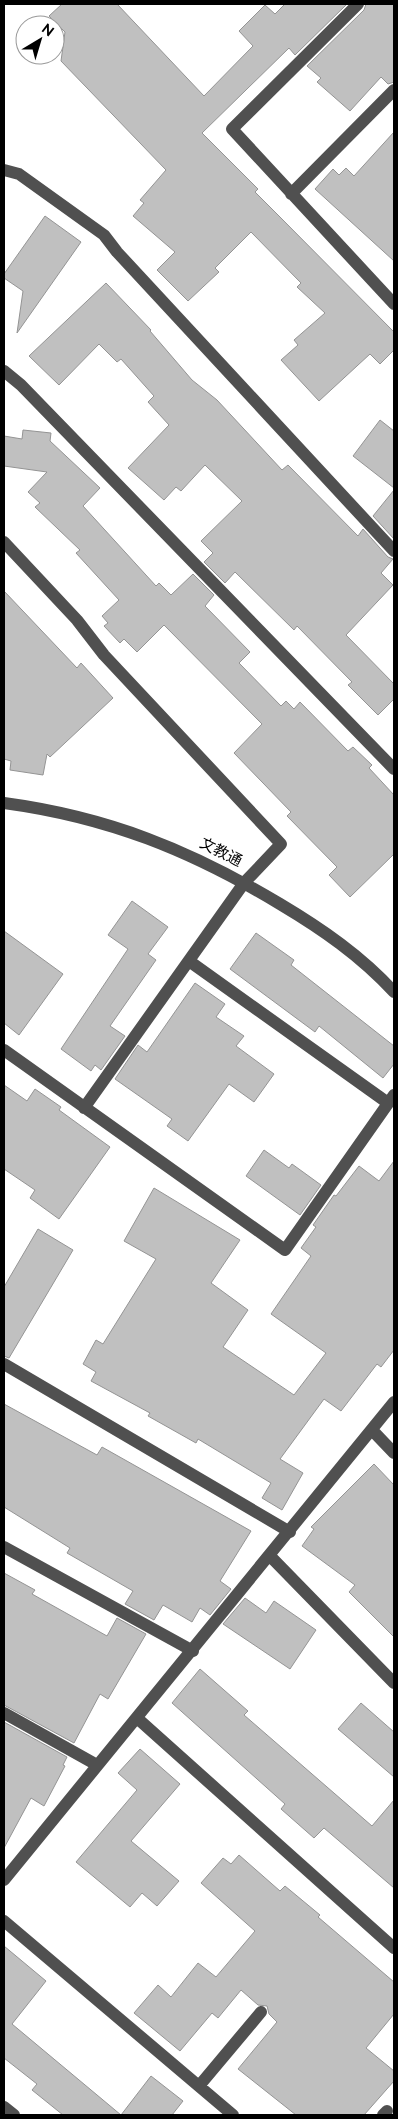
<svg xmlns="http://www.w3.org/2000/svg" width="398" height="2119" font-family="Raleway,'Noto Sans JP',sans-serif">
<rect width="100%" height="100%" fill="#fff"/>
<path fill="#c0c0c0" stroke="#949494" d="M 62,4 L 117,4 L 204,96 L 253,46 L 239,31 L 265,5 L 275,14 L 285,4 L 347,4 L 295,55 L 289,48 L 202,133 L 258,189 L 255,192 L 279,216 L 394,332 L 394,350 L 380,364 L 370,354 L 319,401 L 281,360 L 298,345 L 294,340 L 325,313 L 297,287 L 301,283 L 251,232 L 215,268 L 219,272 L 188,301 L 157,270 L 175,252 L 133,216 L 144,203 L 140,200 L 166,170 L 61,61 L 65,32 L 49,16 Z
M 366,4 L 394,4 L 394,82 L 388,84 L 381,77 L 350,111 L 317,82 L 321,78 L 307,66 L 364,10 Z
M 394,132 L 394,261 L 315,189 L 333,169 L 339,175 L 346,168 L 354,176 Z
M 45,216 L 81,242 L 17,333 L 23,291 L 4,278 L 4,274 Z
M 106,283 L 151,330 L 150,331 L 192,380 L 217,400 L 282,470 L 288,465 L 358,536 L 363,529 L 388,557 L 393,559 L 381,573 L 393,585 L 346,635 L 394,684 L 394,699 L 378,715 L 348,685 L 352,682 L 297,626 L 294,630 L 235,572 L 225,583 L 204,562 L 213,553 L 201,541 L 242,501 L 205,465 L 181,491 L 176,487 L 164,500 L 128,468 L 169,425 L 148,402 L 154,396 L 121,359 L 117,362 L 99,344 L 59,385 L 29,356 Z
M 380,420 L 394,431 L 394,488 L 353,456 Z
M 23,430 L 51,433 L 50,441 L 100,488 L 83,506 L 156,586 L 159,583 L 171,595 L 193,574 L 214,595 L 205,606 L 250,652 L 239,663 L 281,706 L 286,701 L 294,709 L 300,702 L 348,751 L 353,747 L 372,765 L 369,768 L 394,795 L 394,854 L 350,897 L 329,875 L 337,867 L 287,816 L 291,812 L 234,753 L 262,724 L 164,625 L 137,652 L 124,639 L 120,643 L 104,626 L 108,623 L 102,616 L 119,600 L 76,553 L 80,550 L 35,507 L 40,503 L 28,492 L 47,472 L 4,466 L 4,436 L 22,439 Z
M 394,490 L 394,539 L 373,516 Z
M 4,591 L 77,668 L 81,663 L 113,698 L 50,757 L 47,754 L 43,775 L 10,770 L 11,761 L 4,759 Z
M 132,901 L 168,927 L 148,954 L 156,960 L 110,1026 L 125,1036 L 101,1070 L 95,1065 L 91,1071 L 61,1049 L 128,949 L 108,935 Z
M 4,931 L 63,974 L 19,1035 L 4,1023 Z
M 256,933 L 294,960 L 291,965 L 394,1046 L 394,1064 L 383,1078 L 319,1026 L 315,1032 L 230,969 Z
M 195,983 L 225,1004 L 216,1017 L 244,1036 L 236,1046 L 274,1074 L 254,1102 L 229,1084 L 188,1141 L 167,1126 L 172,1119 L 115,1079 L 138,1045 L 147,1052 Z
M 4,1085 L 27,1101 L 35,1089 L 61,1107 L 59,1110 L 110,1147 L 59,1219 L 30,1198 L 35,1190 L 4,1169 Z
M 264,1150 L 289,1168 L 292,1164 L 321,1185 L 300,1215 L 246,1176 Z
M 394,1161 L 394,1350 L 381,1367 L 377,1364 L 341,1411 L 324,1399 L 280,1459 L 303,1473 L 282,1510 L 262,1498 L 271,1483 L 198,1439 L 196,1443 L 148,1416 L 150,1413 L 91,1381 L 96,1372 L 83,1364 L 96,1340 L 103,1344 L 156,1259 L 124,1241 L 154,1188 L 240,1240 L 211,1283 L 248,1310 L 223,1347 L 294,1395 L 326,1353 L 271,1314 L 311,1256 L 301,1248 L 316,1227 L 313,1225 L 334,1195 L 336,1196 L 359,1166 L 379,1181 Z
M 38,1229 L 73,1250 L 9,1358 L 4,1356 L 4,1287 Z
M 4,1404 L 97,1455 L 102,1447 L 251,1531 L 220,1581 L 231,1589 L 210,1615 L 200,1608 L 192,1622 L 163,1605 L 154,1620 L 125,1604 L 133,1591 L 67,1553 L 70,1548 L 4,1507 Z
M 374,1464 L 394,1485 L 394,1637 L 349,1592 L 355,1585 L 302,1546 L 314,1529 L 311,1527 Z
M 4,1573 L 35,1590 L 32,1594 L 107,1636 L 117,1618 L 146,1634 L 108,1699 L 100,1694 L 74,1743 L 4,1705 Z
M 245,1598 L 266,1613 L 274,1601 L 316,1630 L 290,1669 L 223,1624 Z
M 200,1669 L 248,1711 L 244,1715 L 372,1826 L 394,1800 L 394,1888 L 324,1828 L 314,1838 L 281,1809 L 285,1804 L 172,1703 Z
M 361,1703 L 394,1732 L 394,1777 L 338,1729 Z
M 4,1722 L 67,1757 L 63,1765 L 65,1766 L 44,1806 L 31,1798 L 4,1848 Z
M 140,1749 L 180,1784 L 131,1841 L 179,1881 L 157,1906 L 142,1893 L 130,1907 L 76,1862 L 137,1790 L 118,1773 Z
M 239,1855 L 280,1891 L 285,1886 L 320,1915 L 318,1917 L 394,1982 L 394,2014 L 366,2048 L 394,2071 L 394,2081 L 364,2115 L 296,2115 L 238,2069 L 277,2022 L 269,2014 L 267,2006 L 258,2005 L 241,1990 L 218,2018 L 212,2013 L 180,2051 L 134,2013 L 158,1985 L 171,1997 L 198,1963 L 216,1977 L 255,1931 L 201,1883 L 223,1858 L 231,1864 Z
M 4,1946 L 46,1981 L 12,2024 L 121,2115 L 151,2076 L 183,2101 L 172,2115 L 63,2115 L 32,2090 L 37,2084 L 4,2058 Z"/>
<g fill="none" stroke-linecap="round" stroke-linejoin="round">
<path stroke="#505050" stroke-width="12" d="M 358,4 L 232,129 L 394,304
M 4,170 L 19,174 L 104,235 L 117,252 L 394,551
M 291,194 L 394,90
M 4,371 L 21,385 L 394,769
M 4,542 L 77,620 L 104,655 L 281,844 L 244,883 L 84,1108
M 4,803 C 108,817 190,850 280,904 C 322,929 361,956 394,992
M 189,961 L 388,1103
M 4,1050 L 285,1250 L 394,1095
M 4,1364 L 290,1532
M 372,1430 L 394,1453
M 4,1547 L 193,1651
M 270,1556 L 394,1683
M 4,1713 L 97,1765
M 137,1718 L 394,1948
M 4,1880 L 394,1402
M 4,1921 L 233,2115
M 199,2086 L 261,2012
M 4,2107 L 14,2115
M 383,2115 L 387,2111"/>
</g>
<g text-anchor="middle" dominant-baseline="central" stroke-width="4" stroke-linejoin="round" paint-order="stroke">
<g font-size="15" fill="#000" stroke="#fff">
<text transform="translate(221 852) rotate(27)">文教通</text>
</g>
</g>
<rect width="398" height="2119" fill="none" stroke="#000000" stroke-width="10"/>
<g transform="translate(40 40) rotate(38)"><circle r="24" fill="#ffffff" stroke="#999999"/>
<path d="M0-4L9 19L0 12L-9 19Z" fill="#000000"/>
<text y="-8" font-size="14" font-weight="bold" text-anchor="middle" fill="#000000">N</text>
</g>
</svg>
